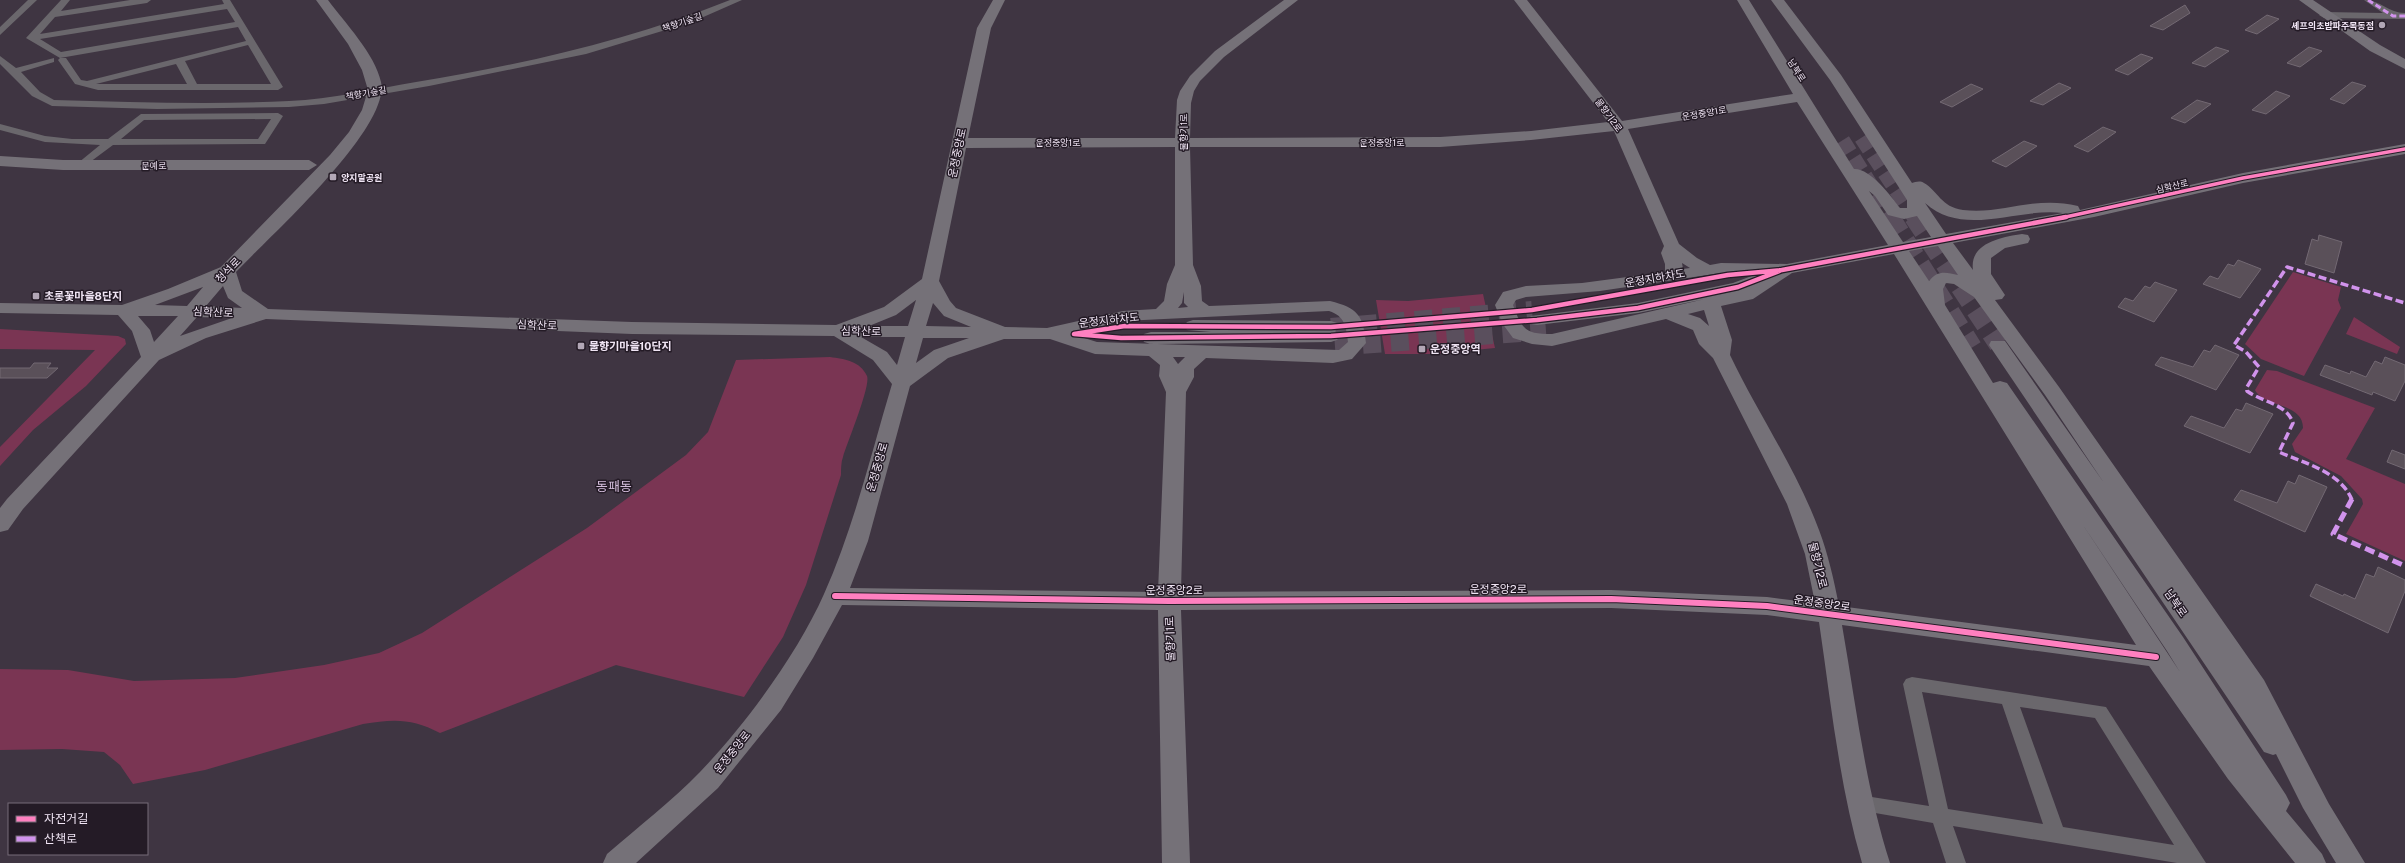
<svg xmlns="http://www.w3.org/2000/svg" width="2405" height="863" font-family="'Public Sans','Noto Sans KR',sans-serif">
<rect width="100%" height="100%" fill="#3f3542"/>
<path fill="#7a3553" d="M 2293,272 L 2341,287 L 2338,300 L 2341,308 L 2304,376 L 2261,359 L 2245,344 Z
M 1483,294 L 1495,348 L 1433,354 L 1385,354 L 1376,300 L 1408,301 Z
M 2354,317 L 2400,347 L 2397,354 L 2346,334 Z
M 0,329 L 118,336 L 125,339 L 126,344 L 86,386 L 33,430 L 0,466 L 0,447 L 95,350 L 0,349 Z
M 830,357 C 845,359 860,361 867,376 C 871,386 847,443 843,457 C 841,462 841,469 841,475 L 806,585 L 783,637 L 744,697 L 616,665 L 440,733 C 412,718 393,719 363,724 L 205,770 L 133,784 L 120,765 L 104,752 L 62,749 L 0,750 L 0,669 L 68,670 L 134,681 L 235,678 L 324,665 L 379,653 L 422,633 L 587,528 L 686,455 L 708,432 L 736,360 Z
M 2267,370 L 2277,371 L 2375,408 L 2346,459 L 2405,484 L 2405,561 L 2346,534 L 2363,504 L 2362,499 L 2341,476 L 2295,452 L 2292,444 L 2303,428 C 2303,402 2264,408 2255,390 Z"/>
<path fill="#5a5059" stroke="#736973" d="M 2185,5 L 2190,13 L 2163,30 L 2150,26 Z
M 2267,15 L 2279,19 L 2257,34 L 2245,30 Z
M 2216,47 L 2229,51 L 2205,67 L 2192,63 Z
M 2309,47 L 2322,51 L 2300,67 L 2287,63 Z
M 2141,54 L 2153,58 L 2128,75 L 2115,70 Z
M 2352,82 L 2366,86 L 2344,104 L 2330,99 Z
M 2059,83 L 2071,88 L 2043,105 L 2030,101 Z
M 1971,84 L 1983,89 L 1952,107 L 1940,102 Z
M 2276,91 L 2290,96 L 2266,114 L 2252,110 Z
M 2197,100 L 2211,104 L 2185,123 L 2171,118 Z
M 2103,127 L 2116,132 L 2088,152 L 2074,146 Z
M 2024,141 L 2037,146 L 2006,167 L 1992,161 Z
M 2319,235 L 2342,242 L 2334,273 L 2305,264 L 2312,239 L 2318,241 Z
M 2238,260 L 2261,269 L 2240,298 L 2203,284 L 2210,276 L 2218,279 L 2228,264 L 2234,266 Z
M 2155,282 L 2177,290 L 2154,322 L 2118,307 L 2125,298 L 2133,301 L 2145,286 L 2150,288 Z
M 2215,345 L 2239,355 L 2216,390 L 2155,365 L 2161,357 L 2193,367 L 2204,350 L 2210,352 Z
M 2385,357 L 2405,365 L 2405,381 L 2395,401 L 2373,392 L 2372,395 L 2320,375 L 2325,365 L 2350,374 L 2351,371 L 2366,377 L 2375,361 L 2382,364 Z
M 34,363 L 51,363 L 47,368 L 58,368 L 47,378 L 0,378 L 0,368 L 30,368 Z
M 2246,403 L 2273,414 L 2250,453 L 2184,426 L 2191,416 L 2224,428 L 2236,409 L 2242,411 Z
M 2392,450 L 2405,455 L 2405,469 L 2387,462 Z
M 2299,475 L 2327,487 L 2305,532 L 2234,500 L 2241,490 L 2277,503 L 2288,481 L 2295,484 Z
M 2378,567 L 2405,580 L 2405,591 L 2388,633 L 2310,596 L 2316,584 L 2343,596 L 2344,594 L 2355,599 L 2366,574 L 2374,577 Z"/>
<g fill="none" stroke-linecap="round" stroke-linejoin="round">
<path stroke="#5a4f5d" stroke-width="14" stroke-dasharray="14 7" stroke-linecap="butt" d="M 1861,138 L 1914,218
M 1843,140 L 1892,218"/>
<path stroke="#5a4f5d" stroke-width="18" stroke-dasharray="18 10" stroke-linecap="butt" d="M 1891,217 L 1973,347
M 1913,217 L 1998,345
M 1331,327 L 1532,310
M 1335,347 L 1546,331"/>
<path fill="#6a676c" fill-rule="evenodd" d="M 28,0 L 37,0 L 0,35 L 0,27 Z
M 61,0 L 70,0 L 61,11 L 130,0 L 151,0 L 147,3 L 55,17 L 40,34 L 224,4 L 222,0 L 230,0 L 283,87 L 278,90 L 98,90 L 75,84 L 58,60 L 60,58 L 66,58 L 81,80 L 87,81 L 246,41 L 238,27 L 60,58 L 26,38 ZM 227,9 L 235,22 L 61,52 L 40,39 ZM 248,45 L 271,84 L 197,84 L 185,61 ZM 176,64 L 187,84 L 96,84 Z
M 730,0 L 742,0 L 692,22 L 586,54 L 429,86 L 324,104 L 289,107 L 157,109 L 52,106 L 32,96 L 0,64 L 0,56 L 16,68 L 54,58 L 54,62 L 21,72 L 40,92 L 54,100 C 132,102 211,105 289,101 C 332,99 374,89 416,82 C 524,64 628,41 730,0 Z
M 2364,0 C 2380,0 2389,13 2405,13 L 2405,19 L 2324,18 L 2319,15 L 2324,12 L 2383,13 Z
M 278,113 L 283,116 L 265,144 L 113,145 L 82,168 L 78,167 L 78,163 L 100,145 L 45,142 L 0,130 L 0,124 L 45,136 L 72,139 L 108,139 L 141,114 ZM 271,119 L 258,139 L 121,139 L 144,120 Z
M 1912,677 L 2106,707 L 2206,863 L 2177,863 L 1953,826 L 1966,863 L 1946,863 L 1933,823 L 1852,809 L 1850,803 L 1852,797 L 1859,795 L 1929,806 L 1903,684 L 1906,679 ZM 1922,692 L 2002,704 L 2043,824 L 1948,809 ZM 2020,707 L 2095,718 L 2174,845 L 2063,827 Z"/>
<path fill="#757178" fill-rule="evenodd" d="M 316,0 L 328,0 C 345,23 375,54 381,82 C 391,128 268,238 236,272 L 242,291 L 268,309 L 632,322 L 836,325 L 884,307 L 922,279 L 977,28 L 993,0 L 1005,0 L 991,28 L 968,138 L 1175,138 L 1177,100 L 1180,91 L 1190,76 L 1215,51 L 1284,0 L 1298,0 L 1224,57 L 1200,81 L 1194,91 L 1191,103 L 1190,138 L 1440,137 L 1531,131 L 1608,122 L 1514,0 L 1527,0 L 1622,121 L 1793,94 L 1737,0 L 1749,0 L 1854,169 C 1870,168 1891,196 1900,208 L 1907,208 L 1907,200 L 1830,80 L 1771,0 L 1784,0 L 1841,75 L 1912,183 C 1915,182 1920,180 1924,183 C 1938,191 1941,207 1963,210 C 2002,215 2034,195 2078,206 L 2080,210 L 2243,173 L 2405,144 L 2405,154 L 2243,183 L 2094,217 L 1953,243 L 1973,270 C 1969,243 2002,237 2022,234 L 2028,235 L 2030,239 L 2028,243 L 2005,248 L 1991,258 L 1991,274 L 2005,295 L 2002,299 L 1995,300 L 2059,387 L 2264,680 L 2329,804 L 2365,863 L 2336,863 L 2303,808 L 2276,754 L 2273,755 L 2264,752 L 1989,345 L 1991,341 L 2005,341 L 2104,483 L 2045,395 L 1974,297 L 1954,284 L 1946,283 L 1943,289 L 1945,305 L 1993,383 L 2000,381 L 2007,383 L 2183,637 L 2286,795 L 2290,803 L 2286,811 L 2322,854 L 2326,863 L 2295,863 L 2228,779 L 2149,666 L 1842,625 C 1856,705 1865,785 1890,863 L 1862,863 C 1839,784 1831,703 1819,622 L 1767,615 L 1611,608 L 1181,610 L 1190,863 L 1162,863 L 1158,610 L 842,605 L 813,658 L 781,710 L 718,788 L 636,863 L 603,863 L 607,854 C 638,827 672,801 700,772 C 745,725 798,653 824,594 C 854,527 871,454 892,384 L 873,360 L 834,336 L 632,334 L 266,319 L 206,338 L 159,360 L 23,509 L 8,530 L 0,532 L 0,508 L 7,499 L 141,357 L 132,331 L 118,315 L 0,313 L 0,303 L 122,305 L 168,289 L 221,267 L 330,155 L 349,132 L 362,110 L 368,90 L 362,70 L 348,44 ZM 1797,102 L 1888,245 L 1787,264 L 1721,263 L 1710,265 L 1697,258 L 1679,244 L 1628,129 ZM 1614,131 L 1664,246 L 1661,253 L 1665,264 L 1665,272 L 1582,283 L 1526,286 L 1503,292 L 1495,305 L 1502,323 L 1513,338 L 1532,344 L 1552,346 L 1666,319 L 1693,330 L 1699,344 L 1713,358 L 1787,504 L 1805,554 L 1815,603 L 1767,597 L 1611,590 L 1181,592 L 1186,392 L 1194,377 L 1194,369 L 1206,358 L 1333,363 L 1352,359 L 1366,343 C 1363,315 1358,308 1330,301 L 1209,306 L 1202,301 L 1201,286 L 1193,265 L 1190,147 L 1440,147 L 1531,140 ZM 1175,147 L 1175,265 L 1167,284 L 1164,301 L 1156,309 L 1123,311 L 1047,328 L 1005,327 L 956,308 L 950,301 L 939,281 L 966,148 ZM 1869,191 L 1875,196 L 1888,215 L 1904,219 L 1917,216 L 1931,237 L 1903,242 ZM 1925,203 C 1964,238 2018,207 2063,213 L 1946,234 ZM 1938,246 L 1958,275 C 1946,272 1937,270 1929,281 L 1909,251 ZM 1894,254 L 2136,645 L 1839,606 C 1834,580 1828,554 1819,530 C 1796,468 1758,414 1730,355 L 1732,340 L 1721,306 L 1753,299 L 1792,273 ZM 1682,263 L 1690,268 L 1683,269 ZM 1721,273 L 1757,274 L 1733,283 L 1638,303 L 1531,316 L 1528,320 L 1531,324 L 1537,325 L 1638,313 L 1705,299 L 1552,334 C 1525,334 1522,329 1513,305 L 1516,300 L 1526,297 L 1600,291 ZM 223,286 L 228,298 L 242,308 L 206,306 ZM 203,287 L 187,306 L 155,305 ZM 1184,292 L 1184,303 L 1188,307 L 1178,308 L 1182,303 ZM 916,300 L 908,326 L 869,326 L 896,315 ZM 933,303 L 944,316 L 971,327 L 926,326 ZM 1704,310 L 1709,326 L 1700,318 L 1688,314 ZM 1329,311 C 1345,316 1346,327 1348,342 L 1339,350 L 1097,342 L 1081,337 L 1083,334 L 1081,331 L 1123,321 ZM 138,316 L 178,316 L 154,342 L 150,330 ZM 197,317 L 232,318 L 180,336 ZM 861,337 L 905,337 L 897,365 L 887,352 ZM 923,338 L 969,338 L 934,350 L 916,363 ZM 1004,339 L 1050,339 L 1095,354 L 1149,356 L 1160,365 L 1159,376 L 1166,392 L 1158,592 L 850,588 L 868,541 L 910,386 L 948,358 ZM 1173,357 L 1185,357 L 1178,364 ZM 2081,522 L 2167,651 L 2180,672 Z
M 2299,0 L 2313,0 L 2380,45 L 2405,59 L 2405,69 L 2370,51 Z
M 0,156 L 63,160 L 309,160 L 317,165 L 309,170 L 63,170 L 0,166 Z
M 1193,320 L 1331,321 L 1337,323 L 1340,327 L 1335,331 L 1340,336 L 1337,340 L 1331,342 L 1151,344 L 1144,342 L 1142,338 L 1144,334 L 1151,332 L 1211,332 L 1187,330 L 1184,326 L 1187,322 Z"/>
<path stroke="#d193ec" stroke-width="3" stroke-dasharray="6 3" stroke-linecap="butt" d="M 2368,0 L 2393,16 L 2405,16"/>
<path stroke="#d193ec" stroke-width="3.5" stroke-dasharray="8 3.5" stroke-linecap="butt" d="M 2352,500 C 2341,472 2304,463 2279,452 L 2293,423 C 2287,404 2262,402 2247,391 L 2247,387 L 2259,367 L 2246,352 L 2234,345 L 2287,267 L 2405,303"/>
<path stroke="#d193ec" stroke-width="5" stroke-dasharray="10 5" stroke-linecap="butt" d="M 2352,499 L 2333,534 L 2405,566"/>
<g stroke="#241b26" stroke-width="5.5">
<path id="cycleway-far2" d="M 2061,218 L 2243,178 L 2405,149"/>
</g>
<g stroke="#241b26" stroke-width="7">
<path id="cycleway-far1" d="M 1782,270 L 1738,287 L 1638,308 L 1537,320 L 1331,336 L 1121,338 L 1074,334 L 1125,326 L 1331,327 L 1532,310 L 1728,275 Z
M 1782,270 L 2066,217"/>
</g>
<g stroke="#241b26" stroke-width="8">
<path id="cycleway" d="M 835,596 L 1169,601 L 1611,599 L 1767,606 L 2156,657"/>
</g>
<use href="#cycleway-far2" stroke="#ff80c0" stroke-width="3.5"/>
<use href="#cycleway-far1" stroke="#ff80c0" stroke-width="4.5"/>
<use href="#cycleway" stroke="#ff80c0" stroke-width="6"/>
</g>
<g fill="#b2a7b6" stroke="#241b26" stroke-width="1.5">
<circle cx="2382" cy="25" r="4"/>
<rect x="329" y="173" width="8" height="8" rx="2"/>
<rect x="32" y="292" width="8" height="8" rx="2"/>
<rect x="577" y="342" width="8" height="8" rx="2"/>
<rect x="1418" y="345" width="8" height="8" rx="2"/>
</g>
<g text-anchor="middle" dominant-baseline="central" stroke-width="3" stroke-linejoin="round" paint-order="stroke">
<g font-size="9" fill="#f0e5f4" stroke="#241b26">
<text transform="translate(682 22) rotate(-19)">책향기숲길</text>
<text transform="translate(1797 70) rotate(57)">남북로</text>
<text transform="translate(366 93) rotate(-10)">책향기숲길</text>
<text transform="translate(1704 113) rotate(-10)">운정중앙1로</text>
<text transform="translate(1609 115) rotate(54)">물향기2로</text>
<text transform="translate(1183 132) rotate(-90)">물향기1로</text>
<text x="1058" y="142">운정중앙1로</text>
<text x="1382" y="142">운정중앙1로</text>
<text x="154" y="165">문예로</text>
<text transform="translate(2172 186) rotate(-13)">심학산로</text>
</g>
<g font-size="9" font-weight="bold" fill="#f0e5f4" stroke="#241b26" text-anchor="end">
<text x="2374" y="25">셰프의초밥파주목동점</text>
<text x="341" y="177" text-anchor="start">양지말공원</text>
</g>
<g font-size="11" fill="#f0e5f4" stroke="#241b26">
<text transform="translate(957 153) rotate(-78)">운정중앙로</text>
<text transform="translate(228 270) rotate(-46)">청석로</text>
<text transform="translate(1655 278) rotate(-10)">운정지하차도</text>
<text transform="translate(213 312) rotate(3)">심학산로</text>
<text transform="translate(1109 320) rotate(-6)">운정지하차도</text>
<text transform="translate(537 325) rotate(2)">심학산로</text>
<text transform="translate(861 331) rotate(1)">심학산로</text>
<text transform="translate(877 467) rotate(-74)">운정중앙로</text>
<text transform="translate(1818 565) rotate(76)">물향기2로</text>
<text x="1498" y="589">운정중앙2로</text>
<text x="1174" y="590">운정중앙2로</text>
<text transform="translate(1822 603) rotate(8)">운정중앙2로</text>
<text transform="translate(2176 603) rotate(55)">남북로</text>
<text transform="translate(1170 639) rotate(-92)">물향기1로</text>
<text transform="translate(732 752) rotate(-51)">운정중앙로</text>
</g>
<g font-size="11" font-weight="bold" fill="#f0e5f4" stroke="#241b26" text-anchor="start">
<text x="44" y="296">초롱꽃마을8단지</text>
<text x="589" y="346">물향기마을10단지</text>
<text x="1430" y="349">운정중앙역</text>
</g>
<g font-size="13" fill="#d1bbd9" stroke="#241b26">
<text x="614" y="486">동패동</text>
</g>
</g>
<rect x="8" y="803" width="140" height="52" fill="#241b26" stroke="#766c78"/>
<rect x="16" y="816" width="20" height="6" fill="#ff80c0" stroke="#766c78"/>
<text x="44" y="823" font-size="12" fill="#f0e5f4">자전거길</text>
<rect x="16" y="836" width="20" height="6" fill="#d193ec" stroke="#766c78"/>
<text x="44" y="843" font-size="12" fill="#f0e5f4">산책로</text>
</svg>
